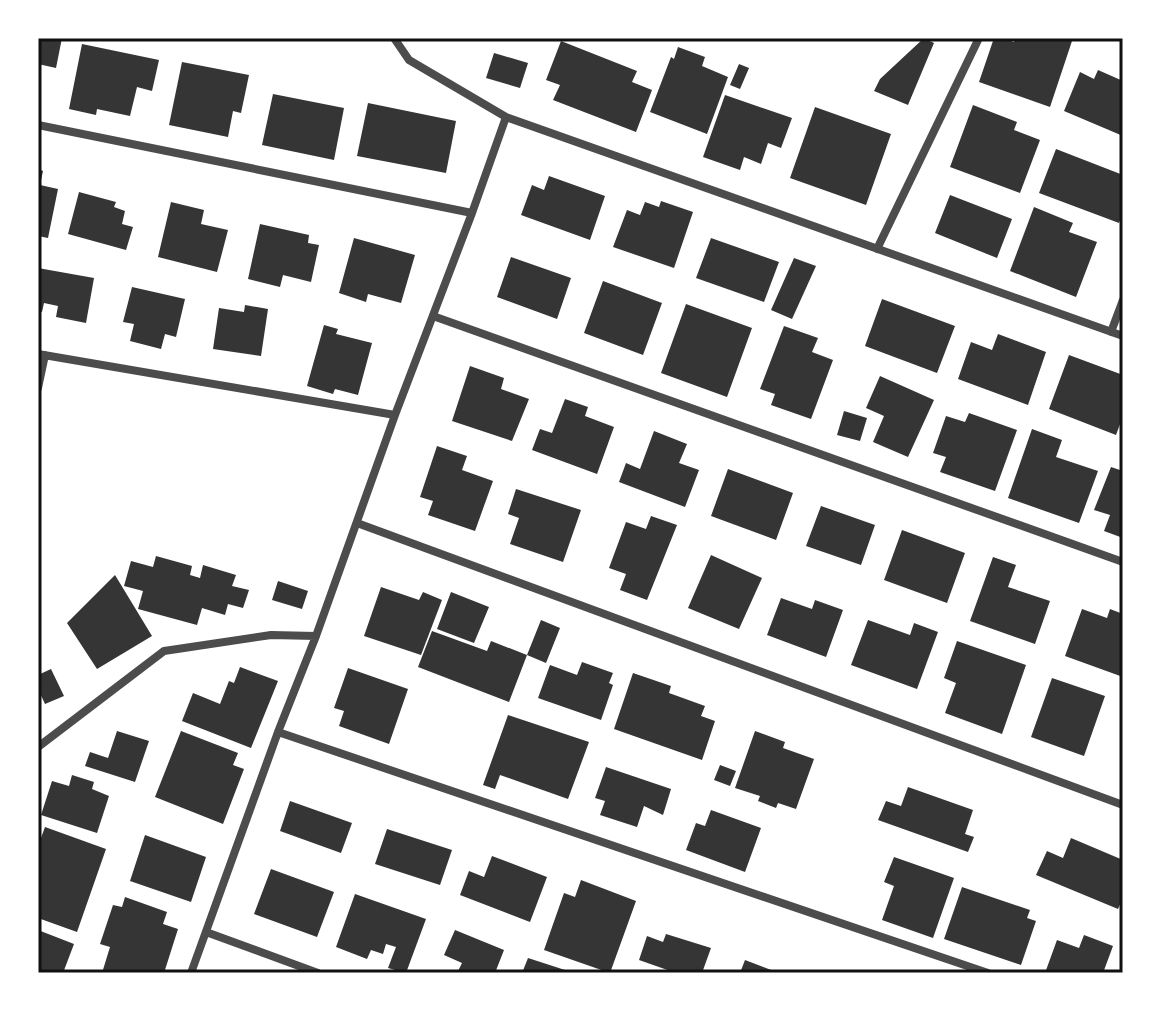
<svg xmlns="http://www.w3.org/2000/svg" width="1161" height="1011" font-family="Merriweather,serif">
<rect width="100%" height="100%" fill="#fff"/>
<path fill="#353535" d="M 38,38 L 62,38 L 56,68 L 38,64 Z
M 924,38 L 934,43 L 908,105 L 874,91 L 880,79 Z
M 994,38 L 1003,38 L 1014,42 L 1015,38 L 1073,38 L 1050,107 L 979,82 Z
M 561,41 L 637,71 L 632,82 L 652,90 L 636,132 L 553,100 L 560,85 L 546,80 Z
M 82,44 L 159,60 L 152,91 L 137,87 L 130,116 L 97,109 L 96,115 L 69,109 Z
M 678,47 L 705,57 L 702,66 L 728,77 L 707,134 L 650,112 L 671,57 L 674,59 Z
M 494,53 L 528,63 L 520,88 L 486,78 Z
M 182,62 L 249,75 L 241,113 L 233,111 L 228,137 L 169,125 Z
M 739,64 L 749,68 L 740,89 L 730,85 Z
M 1098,70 L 1123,81 L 1123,136 L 1064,111 L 1080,72 L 1094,79 Z
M 273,94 L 344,108 L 334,160 L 262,145 Z
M 725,95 L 792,118 L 781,148 L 768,143 L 761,164 L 744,157 L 740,170 L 703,157 Z
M 368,103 L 456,121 L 446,173 L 357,156 Z
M 973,105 L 1017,122 L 1014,130 L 1040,140 L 1020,193 L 950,167 Z
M 815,107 L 891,134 L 866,205 L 790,178 Z
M 1056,149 L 1123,175 L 1123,212 L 1119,223 L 1039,193 Z
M 38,169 L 43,171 L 40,185 L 58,189 L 48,238 L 38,236 Z
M 549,176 L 605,196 L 590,240 L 521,215 L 532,185 L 544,190 Z
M 79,192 L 116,202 L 114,207 L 125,211 L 122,224 L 133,227 L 126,250 L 68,234 Z
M 950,195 L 1012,219 L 997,258 L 935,233 Z
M 661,201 L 693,212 L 674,268 L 613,247 L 627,210 L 640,215 L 645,202 L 659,207 Z
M 171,202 L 204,210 L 201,224 L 228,230 L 217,272 L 158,257 Z
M 1034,207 L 1073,223 L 1069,232 L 1097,242 L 1076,297 L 1010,271 Z
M 260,224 L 309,235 L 308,243 L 319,245 L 311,282 L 283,275 L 280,287 L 248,279 Z
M 354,238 L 415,255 L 401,303 L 368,294 L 366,302 L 339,293 Z
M 711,238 L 779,262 L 764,302 L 696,278 Z
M 511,257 L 571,278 L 557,319 L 497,297 Z
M 794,258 L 816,266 L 792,319 L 771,310 Z
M 38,268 L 94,278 L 86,323 L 56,317 L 58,306 L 44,303 L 42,312 L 38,311 Z
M 603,281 L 662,303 L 643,355 L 584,333 Z
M 132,287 L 185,299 L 176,337 L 165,334 L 161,349 L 130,341 L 134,324 L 123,322 Z
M 882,299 L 955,326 L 937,373 L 865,346 Z
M 686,304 L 752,328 L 727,397 L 661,373 Z
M 245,305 L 268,309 L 261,356 L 213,349 L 219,308 L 244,312 Z
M 324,325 L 338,329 L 336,334 L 372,343 L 358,395 L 335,389 L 333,394 L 307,386 Z
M 784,326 L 818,338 L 812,352 L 833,360 L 811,419 L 771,405 L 775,394 L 760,389 Z
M 998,334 L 1046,352 L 1028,405 L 958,379 L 971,342 L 992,350 Z
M 1069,355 L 1123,375 L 1123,416 L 1116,435 L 1049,409 Z
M 470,366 L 504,378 L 501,389 L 529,399 L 512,441 L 452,421 Z
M 880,376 L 934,400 L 908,457 L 873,442 L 884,416 L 866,408 Z
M 565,399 L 588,407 L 585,416 L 614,427 L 597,474 L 532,450 L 540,429 L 552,433 Z
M 844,411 L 867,418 L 860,441 L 837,435 Z
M 969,413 L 1017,430 L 995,491 L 940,472 L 946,457 L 933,453 L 946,416 L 965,422 Z
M 1032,429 L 1062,440 L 1056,457 L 1098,471 L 1079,523 L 1008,498 Z
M 654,431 L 687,444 L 679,463 L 699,470 L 685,507 L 619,482 L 626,463 L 640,469 Z
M 437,446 L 467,456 L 462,470 L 493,481 L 475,531 L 428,515 L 433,501 L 420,497 Z
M 1111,467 L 1123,471 L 1123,538 L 1104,531 L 1110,515 L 1094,510 Z
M 728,469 L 793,493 L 776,540 L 711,516 Z
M 516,489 L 581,510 L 563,562 L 510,544 L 519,518 L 508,514 Z
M 821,506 L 875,525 L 861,565 L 806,546 Z
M 651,516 L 677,525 L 647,600 L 620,590 L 626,574 L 609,568 L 626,522 L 646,529 Z
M 902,530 L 965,553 L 947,603 L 884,580 Z
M 711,555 L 762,578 L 739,629 L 688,608 Z
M 156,556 L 192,566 L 190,575 L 200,578 L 203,565 L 236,575 L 232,586 L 249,590 L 243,608 L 228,604 L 225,615 L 202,608 L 197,625 L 138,609 L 143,591 L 124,586 L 131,561 L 153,567 Z
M 993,557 L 1016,565 L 1008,587 L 1050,601 L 1035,644 L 970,621 Z
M 115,575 L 152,636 L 97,669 L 67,623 Z
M 278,581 L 308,591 L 302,609 L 272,600 Z
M 381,587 L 419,600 L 423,592 L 442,600 L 421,655 L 364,636 Z
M 451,592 L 489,607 L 474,643 L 437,629 Z
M 781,598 L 812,609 L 815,600 L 843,610 L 826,657 L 767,635 Z
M 1082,609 L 1107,618 L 1110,609 L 1123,614 L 1123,677 L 1065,656 Z
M 541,620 L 560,628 L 546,663 L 527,655 Z
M 868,620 L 910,635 L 914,623 L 938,632 L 917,689 L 851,665 Z
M 432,631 L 487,651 L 491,641 L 527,655 L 509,702 L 418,667 Z
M 957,641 L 1026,665 L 1002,734 L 945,713 L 956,683 L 944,678 Z
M 582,662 L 613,673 L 609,683 L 613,685 L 601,720 L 538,698 L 550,665 L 577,675 Z
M 240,667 L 278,681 L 251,748 L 182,721 L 193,693 L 220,704 L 229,681 L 234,683 Z
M 348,668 L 408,689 L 389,744 L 339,726 L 344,711 L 334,708 Z
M 51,669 L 64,696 L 45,704 L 38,689 L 38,675 Z
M 633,673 L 671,686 L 669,693 L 705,706 L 701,716 L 715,721 L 702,760 L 614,729 Z
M 1052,678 L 1105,696 L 1084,756 L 1031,737 Z
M 508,715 L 589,742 L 568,799 L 500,775 L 495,789 L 483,785 Z
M 117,731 L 149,741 L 135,782 L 85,766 L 90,752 L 108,758 Z
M 181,731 L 238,753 L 233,765 L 244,769 L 223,824 L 155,797 Z
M 755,731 L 785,742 L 783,748 L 814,759 L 796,809 L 778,803 L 776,808 L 758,801 L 760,796 L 735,788 Z
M 720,765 L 736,771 L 730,786 L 714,780 Z
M 606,767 L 671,789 L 663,815 L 644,806 L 637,827 L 600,815 L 605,801 L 595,798 Z
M 72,775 L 94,782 L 92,789 L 109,796 L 97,833 L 41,815 L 52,781 L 69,786 Z
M 908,787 L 973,810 L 965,834 L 974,837 L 968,852 L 878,820 L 886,801 L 901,806 Z
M 290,801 L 352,823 L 341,853 L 280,831 Z
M 711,810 L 761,828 L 745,872 L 686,850 L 696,823 L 705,826 Z
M 45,827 L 106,849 L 77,932 L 38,918 L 38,846 Z
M 387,829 L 452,850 L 440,885 L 375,864 Z
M 145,835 L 206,857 L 191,902 L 130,881 Z
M 1071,838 L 1123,860 L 1123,898 L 1118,909 L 1036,875 L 1047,851 L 1063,858 Z
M 492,856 L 547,877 L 530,922 L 460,895 L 469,871 L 484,877 Z
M 894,857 L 954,878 L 933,938 L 882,920 L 894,886 L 884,882 Z
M 271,869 L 334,892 L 317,937 L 254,914 Z
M 581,880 L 636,901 L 610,973 L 544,950 L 564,893 L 575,897 Z
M 962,887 L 1030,910 L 1027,918 L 1036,921 L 1021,965 L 944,939 Z
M 355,894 L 426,919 L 406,973 L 388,968 L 396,947 L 386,944 L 383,954 L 371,950 L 367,959 L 336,947 Z
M 125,897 L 167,912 L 163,924 L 178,929 L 164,973 L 102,973 L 110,947 L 100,944 L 113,905 L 122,907 Z
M 38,930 L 74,944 L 63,973 L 38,973 Z
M 455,930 L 504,950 L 495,973 L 457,973 L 462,963 L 444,955 Z
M 666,934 L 711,948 L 702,973 L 676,973 L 639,960 L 647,936 L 663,942 Z
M 1084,935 L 1113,946 L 1103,973 L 1045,973 L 1057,940 L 1079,948 Z
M 528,958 L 565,970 L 564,973 L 522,973 Z
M 745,960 L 779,973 L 740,973 Z"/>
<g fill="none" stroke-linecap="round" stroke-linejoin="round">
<path stroke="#4c4c4c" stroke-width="8" d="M 394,38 L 409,60 L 506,117 L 1123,336
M 38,125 L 472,213
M 877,249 L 979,38
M 433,316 L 1123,562
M 1111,332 L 1123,300
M 38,354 L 395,415
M 38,388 L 45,355
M 357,523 L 1123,805
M 278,732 L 988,973
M 38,747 L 164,651 L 271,635 L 316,636
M 206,932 L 318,973
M 191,973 L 278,732 L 316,636 L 395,415 L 472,213 L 506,117"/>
</g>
<rect width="1161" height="1011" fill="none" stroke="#ffffff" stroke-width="80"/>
<rect x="40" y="40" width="1081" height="931" fill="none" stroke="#111" stroke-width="3"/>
</svg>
